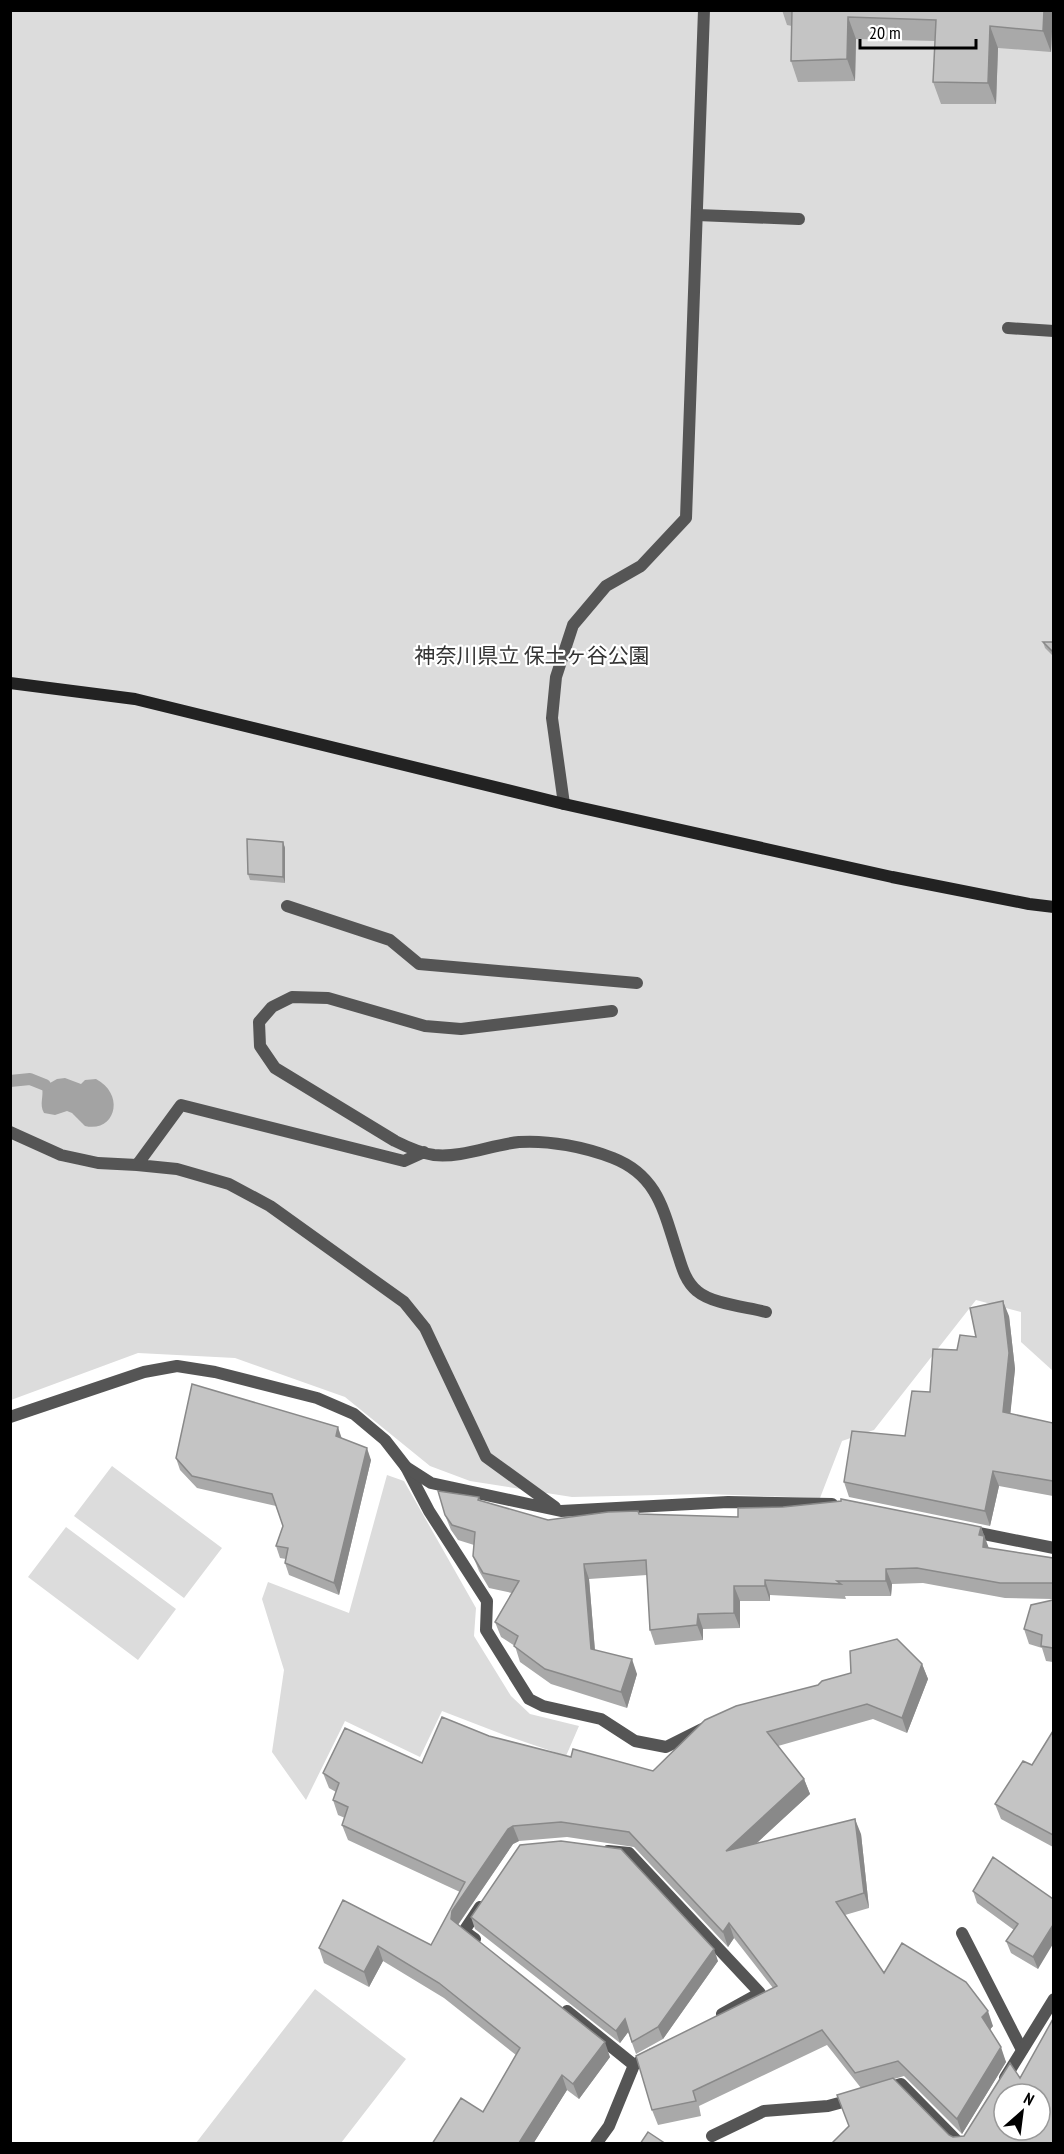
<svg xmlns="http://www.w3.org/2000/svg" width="1064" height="2154" font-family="'PT Sans Narrow','Noto Sans JP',sans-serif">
<rect width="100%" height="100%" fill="#fff"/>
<path fill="#dcdcdc" d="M 10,11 L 1053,11 L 1053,1371 L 1021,1342 L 1021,1312 L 976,1300 L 874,1430 L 842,1441 L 820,1498 L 704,1494 L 572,1497 L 470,1481 L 430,1466 L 345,1397 L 235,1358 L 138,1353 L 11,1400 Z
M 112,1466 L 222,1548 L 184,1598 L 74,1516 Z
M 387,1475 L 404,1481 L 476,1608 L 474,1636 L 511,1696 L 530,1714 L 579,1726 L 566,1756 L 507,1736 L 442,1711 L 420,1757 L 345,1721 L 306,1800 L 272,1752 L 284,1670 L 262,1599 L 268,1582 L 349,1613 Z
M 66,1527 L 176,1609 L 138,1660 L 28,1577 Z
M 315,1989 L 406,2059 L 341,2143 L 196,2143 Z"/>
<path fill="#a3a3a3" d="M 65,1078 L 81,1084 L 85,1080 L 96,1079 C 126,1095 115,1133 85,1126 L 72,1113 L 67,1111 L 55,1115 L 44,1113 C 39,1104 44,1097 42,1087 L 47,1082 L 50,1083 L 57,1079 Z"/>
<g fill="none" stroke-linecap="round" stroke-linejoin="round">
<path stroke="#a3a3a3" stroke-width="12" d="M 10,1081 L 30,1079 L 45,1085"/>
<path stroke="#555" stroke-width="12" d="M 564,804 L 552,718 L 556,677 L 573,625 L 606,586 L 641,566 L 686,518 L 704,10
M 406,1467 L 429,1511 L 487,1601 L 486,1630 L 529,1699 L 543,1706 L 601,1719 L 635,1741 L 666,1747 L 702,1729
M 608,1851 L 629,1853 L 760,1993 L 722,2014
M 962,1933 L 1022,2050
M 475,1939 L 464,1931 L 480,1907
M 567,2011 L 634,2065
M 885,2089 L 901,2084 L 960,2144
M 712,2136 L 764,2111 L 828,2106 L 854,2099
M 596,2144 L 609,2126 L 634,2065 L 652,2054"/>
<path stroke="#555" stroke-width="12" d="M 697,215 L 799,219
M 1008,328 L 1054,331
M 287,906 L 390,940 L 419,964 L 637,983
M 612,1011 L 461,1029 L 425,1026 L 328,998 L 292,997 L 272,1007 L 259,1022 L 260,1046 L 275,1068 L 395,1141 C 407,1147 420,1153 434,1155 C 462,1158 491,1145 519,1142 C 549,1140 585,1147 613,1158 C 659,1176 664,1213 678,1255 C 682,1268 686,1282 697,1291 C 712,1304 747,1307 766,1312
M 10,1132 L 61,1155 L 98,1163 L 137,1165 L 181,1105 L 404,1161 L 424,1152
M 137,1165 L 177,1169 L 229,1184 L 270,1206 L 404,1302 L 425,1328 L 486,1457 L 555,1507
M 10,1417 L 144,1372 L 177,1366 L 215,1372 L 317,1398 L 354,1414 L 385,1440 L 406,1467 L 431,1483 L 561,1511 L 728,1502 L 832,1504
M 969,1531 L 1054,1548
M 1005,2078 L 1054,1999"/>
<path stroke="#222" stroke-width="12" d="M 10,683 L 135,699 L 564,804 L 892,877 L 1029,904 L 1054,907"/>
</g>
<path fill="#a9a9a9" d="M 782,10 L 1053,10 L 1051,52 L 998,48 L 996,104 L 941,104 L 933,82 L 935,41 L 856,39 L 855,81 L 798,82 L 791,61 L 792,26 L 787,25 Z
M 1043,642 L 1053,642 L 1053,656 L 1045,648 Z
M 283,842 L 285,848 L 285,883 L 250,880 L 248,874 Z
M 1009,1316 L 1015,1369 L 1010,1414 L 1053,1423 L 1053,1496 L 999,1486 L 990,1526 L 849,1497 L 844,1482 L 905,1436 L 930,1392 L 957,1350 L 976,1337 Z
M 342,1438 L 371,1460 L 339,1595 L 289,1575 L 285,1563 L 286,1559 L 280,1558 L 276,1546 L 283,1526 L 276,1506 L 197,1488 L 180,1470 L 176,1458 Z
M 479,1497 L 480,1501 L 548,1520 L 640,1514 L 981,1527 L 988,1548 L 1053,1558 L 1053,1599 L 1005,1598 L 923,1583 L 892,1584 L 891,1596 L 845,1596 L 846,1599 L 770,1595 L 770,1601 L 740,1601 L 740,1628 L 703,1629 L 703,1640 L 655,1645 L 650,1630 L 647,1575 L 589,1579 L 595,1650 L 637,1674 L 627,1708 L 551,1684 L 520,1662 L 515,1646 L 501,1637 L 495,1622 L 512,1593 L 489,1588 L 479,1571 L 473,1556 L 474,1545 L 458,1540 L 451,1530 L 445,1515 Z
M 1053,1600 L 1053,1662 L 1046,1661 L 1042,1648 L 1029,1644 L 1024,1629 Z
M 922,1664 L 928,1679 L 907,1733 L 873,1719 L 778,1746 L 804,1779 L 810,1794 L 756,1843 L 861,1834 L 869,1908 L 845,1915 L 884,1973 L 993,2026 L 990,2029 L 1006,2062 L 962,2134 L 904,2076 L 894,2079 L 949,2135 L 953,2137 L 1053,2144 L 831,2144 L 849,2127 L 873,2084 L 861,2088 L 827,2045 L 699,2106 L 701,2116 L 658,2125 L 652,2110 L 773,1988 L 734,1938 L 728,1947 L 634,1847 L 567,1837 L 519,1841 L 513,1844 L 458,1925 L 610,2057 L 579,2099 L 567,2090 L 533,2144 L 432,2144 L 483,2112 L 516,2055 L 444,1998 L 383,1961 L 369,1987 L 324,1963 L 319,1948 L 343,1900 L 431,1945 L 460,1892 L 348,1840 L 342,1825 L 345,1818 L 338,1815 L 333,1800 L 336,1792 L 329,1788 L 323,1773 L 422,1763 L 489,1736 L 571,1757 L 653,1771 Z
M 1053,1731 L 1053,1847 L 1001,1819 L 995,1804 L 1032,1765 Z
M 973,1891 L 1053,1899 L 1038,1969 L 1011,1953 L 1006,1941 L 1014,1930 L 977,1903 Z
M 471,1917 L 718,1961 L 663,2039 L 636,2054 L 628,2032 L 620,2043 L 475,1929 Z"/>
<path fill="#898989" d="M 1044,10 L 1053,10 L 1051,52 L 1043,31 Z
M 848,17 L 856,39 L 855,81 L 847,59 Z
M 990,26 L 998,48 L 996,104 L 988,83 Z
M 283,842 L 285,848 L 285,883 L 283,877 Z
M 1003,1301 L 1009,1316 L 1015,1369 L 1009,1427 L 1003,1412 Z
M 338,1427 L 342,1439 L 336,1436 Z
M 367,1448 L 371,1460 L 339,1595 L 334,1583 Z
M 993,1471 L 999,1486 L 990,1526 L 985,1511 Z
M 981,1527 L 990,1551 L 988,1562 L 979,1535 Z
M 584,1564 L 589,1579 L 596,1664 L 591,1649 Z
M 886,1569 L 892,1584 L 891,1596 L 886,1581 Z
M 765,1580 L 770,1595 L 770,1601 L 765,1586 Z
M 734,1586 L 740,1601 L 740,1628 L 734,1613 Z
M 698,1614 L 703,1629 L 703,1640 L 697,1625 Z
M 632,1659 L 637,1674 L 627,1708 L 621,1692 Z
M 922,1664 L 928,1679 L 907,1733 L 902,1718 Z
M 804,1779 L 810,1794 L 732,1866 L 726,1851 Z
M 855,1819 L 861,1834 L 869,1908 L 864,1893 Z
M 513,1826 L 519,1841 L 513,1844 L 457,1926 L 451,1919 L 452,1911 L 508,1829 Z
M 729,1923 L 734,1938 L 728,1947 L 723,1932 Z
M 1053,1925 L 1053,1944 L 1038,1969 L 1033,1957 Z
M 378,1946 L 383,1961 L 369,1987 L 364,1972 Z
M 714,1949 L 718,1961 L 663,2039 L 658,2027 Z
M 988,2011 L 993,2026 L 988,2032 L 982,2017 Z
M 625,2019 L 629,2031 L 620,2043 L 616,2031 Z
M 605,2042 L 610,2057 L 579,2099 L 573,2084 Z
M 1001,2047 L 1006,2062 L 962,2134 L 957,2119 Z
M 562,2075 L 567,2090 L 533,2144 L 519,2144 L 519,2143 Z"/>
<path fill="#c4c4c4" stroke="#898989" stroke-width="1.5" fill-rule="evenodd" d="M 792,10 L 1044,10 L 1043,31 L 990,26 L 988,83 L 933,82 L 936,20 L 848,17 L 847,59 L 791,61 Z
M 1043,642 L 1053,642 L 1053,652 Z
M 247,839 L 283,842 L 283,877 L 248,874 Z
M 1003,1301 L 1009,1353 L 1003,1412 L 1053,1423 L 1053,1481 L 993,1471 L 985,1511 L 844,1482 L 852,1431 L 905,1436 L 912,1391 L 930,1392 L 933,1349 L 957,1350 L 960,1335 L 976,1337 L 970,1308 Z
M 192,1384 L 338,1427 L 336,1436 L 367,1448 L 334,1583 L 285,1563 L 288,1548 L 276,1546 L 283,1526 L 272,1494 L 192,1476 L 176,1458 Z
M 438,1491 L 479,1497 L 478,1500 L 548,1520 L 608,1512 L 638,1511 L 639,1514 L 738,1517 L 738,1508 L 783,1507 L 841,1501 L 841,1499 L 981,1527 L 979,1535 L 984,1536 L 983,1547 L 1053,1558 L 1053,1583 L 1000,1583 L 917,1568 L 886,1569 L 886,1581 L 837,1581 L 841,1584 L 765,1580 L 765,1586 L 734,1586 L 734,1613 L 698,1614 L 697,1625 L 650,1630 L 646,1560 L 584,1564 L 591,1649 L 632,1659 L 621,1692 L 545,1669 L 514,1646 L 518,1636 L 495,1622 L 519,1581 L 483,1573 L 473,1556 L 475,1532 L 452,1525 L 445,1515 Z
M 1053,1600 L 1053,1648 L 1041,1646 L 1042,1635 L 1024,1629 L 1031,1605 Z
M 897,1639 L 922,1664 L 902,1718 L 867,1704 L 767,1732 L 804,1779 L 726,1851 L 855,1819 L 864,1893 L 836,1902 L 884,1973 L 902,1943 L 966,1982 L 988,2011 L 982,2017 L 1001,2047 L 957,2119 L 898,2061 L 855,2073 L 822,2030 L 693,2091 L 696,2101 L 652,2110 L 636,2056 L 777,1986 L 729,1923 L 723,1932 L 629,1832 L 561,1822 L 513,1826 L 508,1829 L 452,1911 L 451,1919 L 605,2042 L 573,2084 L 562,2075 L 519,2143 L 520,2144 L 432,2144 L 461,2098 L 483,2112 L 520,2048 L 439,1983 L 378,1946 L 364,1972 L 319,1948 L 343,1900 L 431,1945 L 465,1882 L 342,1825 L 348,1807 L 333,1800 L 339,1783 L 323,1773 L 345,1728 L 422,1763 L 442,1717 L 489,1736 L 571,1757 L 573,1749 L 653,1771 L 705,1720 L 736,1706 L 818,1685 L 822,1681 L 851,1673 L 850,1651 Z
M 1053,1731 L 1053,1835 L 995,1804 L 1023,1761 L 1032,1765 Z
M 561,1841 L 621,1849 L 714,1949 L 658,2027 L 632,2042 L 625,2019 L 616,2031 L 471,1917 L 520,1845 Z
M 993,1857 L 1053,1899 L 1053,1925 L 1033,1957 L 1006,1941 L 1018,1924 L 973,1891 Z
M 1053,2019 L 1053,2144 L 831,2144 L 849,2126 L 837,2095 L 893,2078 L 949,2135 L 953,2137 L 964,2136 L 1010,2063 L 1020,2078 ZM 1004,2094 L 1040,2094 L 1040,2130 L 1004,2130 Z
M 648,2132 L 666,2144 L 640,2144 Z"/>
<g text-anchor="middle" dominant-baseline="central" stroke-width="4.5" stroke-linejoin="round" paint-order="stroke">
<g font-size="21" fill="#333" stroke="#fff">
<text x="532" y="655">神奈川県立 保土ヶ谷公園</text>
</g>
</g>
<rect width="1064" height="2154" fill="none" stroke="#000000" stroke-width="24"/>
<g transform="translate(1022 2112) rotate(28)"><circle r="28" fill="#ffffff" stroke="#999999" stroke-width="1.5"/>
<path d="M0-4.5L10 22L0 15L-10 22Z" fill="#000000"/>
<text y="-9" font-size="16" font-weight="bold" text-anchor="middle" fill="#000000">N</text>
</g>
<path d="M860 39v9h116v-9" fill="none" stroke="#000000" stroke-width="3"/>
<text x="869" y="39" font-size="18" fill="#000000" stroke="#ffffff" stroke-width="4.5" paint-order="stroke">20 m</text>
</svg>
